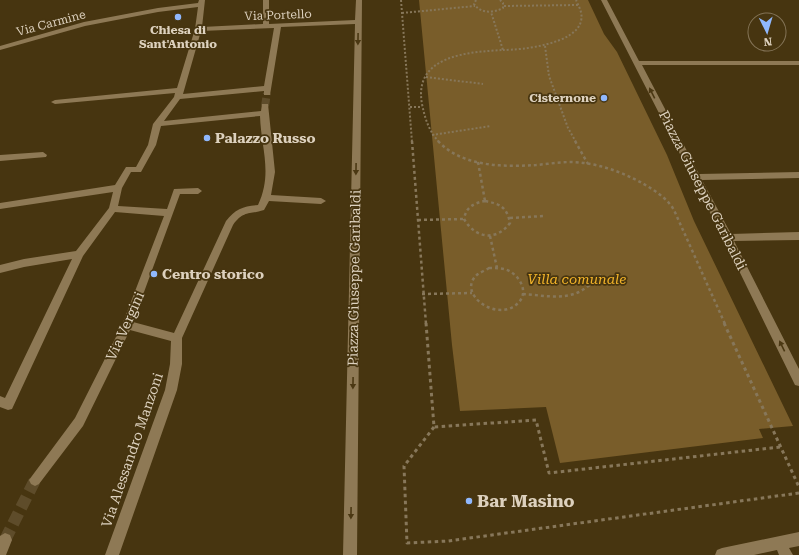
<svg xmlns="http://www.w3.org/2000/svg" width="799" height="555" font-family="'Roboto Serif',serif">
<rect width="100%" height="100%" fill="#473510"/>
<path fill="#795d2a" d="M 419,0 L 588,0 L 604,34 L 617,52 L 667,155 L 694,221 L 793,426 L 759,429 L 763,438 L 560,463 L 546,407 L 460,411 L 452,345 Z"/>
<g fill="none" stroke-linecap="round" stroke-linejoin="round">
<path stroke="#5e4c2a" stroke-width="8" stroke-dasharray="8 3.5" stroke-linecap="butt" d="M 265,106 L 267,93"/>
<path stroke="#5e4c2a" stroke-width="12" stroke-dasharray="12 6" stroke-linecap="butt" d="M 5,540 L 35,480"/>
<path stroke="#87775a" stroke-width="2" stroke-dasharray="2 2" stroke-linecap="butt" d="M 401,0 L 412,142
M 476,0 L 474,4 C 481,14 493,13 503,8 L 503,3 L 500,0
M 504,6 L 579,5
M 402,13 L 475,6
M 545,46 L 549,76 L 568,128 L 576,142
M 503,50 C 522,50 576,44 581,21 C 583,13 579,7 576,0
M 426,77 L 483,84
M 410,107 L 422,107
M 432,135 L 491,126
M 439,142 C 429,131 425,119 422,104 C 413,55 469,52 503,50 L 491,12"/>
<path stroke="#87775a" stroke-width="2.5" stroke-dasharray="3 3" stroke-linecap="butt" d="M 412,141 L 426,324
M 438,141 C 462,167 503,167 536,165 C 548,164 560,162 572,162 C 597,163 620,171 642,183 C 654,190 667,198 674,210 L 725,324
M 575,141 L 588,164
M 478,162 L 485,201
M 485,201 C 500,204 507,207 510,223 C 496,242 475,238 464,219 C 466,207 474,203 485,201 Z
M 510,218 L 544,216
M 418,220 L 464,219
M 490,236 L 497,268
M 489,268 C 494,268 499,268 504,269 C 517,272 530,290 519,302 C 499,325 454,293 478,274 C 481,272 486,270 489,268 Z
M 422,294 L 472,293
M 523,294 C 540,295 562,300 579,292 C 587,288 594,281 601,275"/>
<path stroke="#87775a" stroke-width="3" stroke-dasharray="3.5 3.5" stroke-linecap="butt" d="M 426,323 L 434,427 L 536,420 L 549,473 L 780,447
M 724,323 L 799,487
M 434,427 L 404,466 L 407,543 L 448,541 L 799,493"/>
<path fill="#8e7955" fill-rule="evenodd" d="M 199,0 L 205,0 L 202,27 L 263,24 L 263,0 L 269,0 L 269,24 L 355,20 L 356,0 L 362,0 L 357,555 L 343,555 L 355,24 L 281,27 L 270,95 L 264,95 L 264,91 L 180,99 L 164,121 L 261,111 L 262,104 L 268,104 L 275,172 L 271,195 L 321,198 L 326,201 L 321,204 L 269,201 L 264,210 C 249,215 244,210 233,225 L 182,338 L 182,364 L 177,390 L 119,555 L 105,555 L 165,390 L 170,364 L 171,341 L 130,330 L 83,426 L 39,484 L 35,486 L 31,484 L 29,480 L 75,418 L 122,325 L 164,216 L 115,212 L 83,256 L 12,409 L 8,410 L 0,407 L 0,396 L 5,398 L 72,259 L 24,267 L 0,273 L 0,265 L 24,259 L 76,251 L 109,208 L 113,192 L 0,209 L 0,203 L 115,185 L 126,167 L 136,167 L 148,145 L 153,124 L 174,97 L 175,93 L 55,104 L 51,102 L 55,100 L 177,88 L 195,29 L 198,7 L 158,12 L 85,26 L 0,50 L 0,46 L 84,22 L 158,8 L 198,3 ZM 274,28 L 264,86 L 183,94 L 201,31 ZM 260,116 C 261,148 273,173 258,205 C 244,206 235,209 226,221 L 174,333 L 133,322 L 180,194 L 198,194 L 202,191 L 198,188 L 174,189 L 167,209 L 118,206 L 122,188 L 131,172 L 141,172 L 156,145 L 161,126 Z
M 601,0 L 607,0 L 639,61 L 799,61 L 799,65 L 642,65 L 699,174 L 799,172 L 799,178 L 702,180 L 731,234 L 799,232 L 799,240 L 734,241 L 799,369 L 799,386 L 795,385 L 723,238 Z
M 43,152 L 47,155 L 46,157 L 0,161 L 0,155 Z
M 799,532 L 799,546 L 789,548 L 793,555 L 779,555 L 777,550 L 754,555 L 715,555 L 717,550 L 722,548 Z
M 5,533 L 10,535 L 12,540 L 6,555 L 0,555 L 0,536 Z"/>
</g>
<defs><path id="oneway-solid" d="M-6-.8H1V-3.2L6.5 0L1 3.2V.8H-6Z"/></defs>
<g fill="#4b3813">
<use href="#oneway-solid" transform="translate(358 39) rotate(91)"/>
<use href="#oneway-solid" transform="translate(652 93) rotate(-117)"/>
<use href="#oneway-solid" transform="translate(356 169) rotate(91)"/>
<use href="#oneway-solid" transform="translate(782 346) rotate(-116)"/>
<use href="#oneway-solid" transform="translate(353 383) rotate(91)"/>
<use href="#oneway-solid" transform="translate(351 513) rotate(91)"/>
</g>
<g fill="#90b8fd" stroke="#473510" stroke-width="1.5">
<circle cx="178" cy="17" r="4"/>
<circle cx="604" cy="98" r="4"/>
<circle cx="207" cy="138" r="4"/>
<circle cx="154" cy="274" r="4"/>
<circle cx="469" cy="501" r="4"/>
</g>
<g text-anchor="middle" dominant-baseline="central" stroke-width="3.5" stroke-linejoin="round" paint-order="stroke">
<g font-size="12" fill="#ddd1be" stroke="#473510">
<text transform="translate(278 15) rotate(-2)">Via Portello</text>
<text transform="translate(51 23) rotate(-15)">Via Carmine</text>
</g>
<g font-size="12" font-weight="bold" fill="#ddd1be" stroke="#473510">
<text x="178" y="30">Chiesa di<tspan x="178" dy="14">Sant'Antonio</tspan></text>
<text x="596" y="98" text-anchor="end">Cisternone</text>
</g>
<g font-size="14" font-weight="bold" fill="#ddd1be" stroke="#473510" text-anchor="start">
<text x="215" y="138">Palazzo Russo</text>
<text x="162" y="274">Centro storico</text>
</g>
<g font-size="14" fill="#ddd1be" stroke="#473510">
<text transform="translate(703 190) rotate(63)">Piazza Giuseppe Garibaldi</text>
<text transform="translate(354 278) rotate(-89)">Piazza Giuseppe Garibaldi</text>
<text transform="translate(125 326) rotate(-66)">Via Vergini</text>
<text transform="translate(132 450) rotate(-71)">Via Alessandro Manzoni</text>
</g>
<g font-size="14" font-style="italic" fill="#f2b329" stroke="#473510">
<text x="577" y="279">Villa comunale</text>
</g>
<g font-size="17" font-weight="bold" fill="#ddd1be" stroke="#473510" text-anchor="start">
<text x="477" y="501">Bar Masino</text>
</g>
</g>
<g transform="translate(767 32) rotate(175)"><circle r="19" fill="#473510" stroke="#837356"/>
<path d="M0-3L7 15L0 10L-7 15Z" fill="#90b8fd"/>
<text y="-6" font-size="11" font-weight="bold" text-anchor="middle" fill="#ddd1be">N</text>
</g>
</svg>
